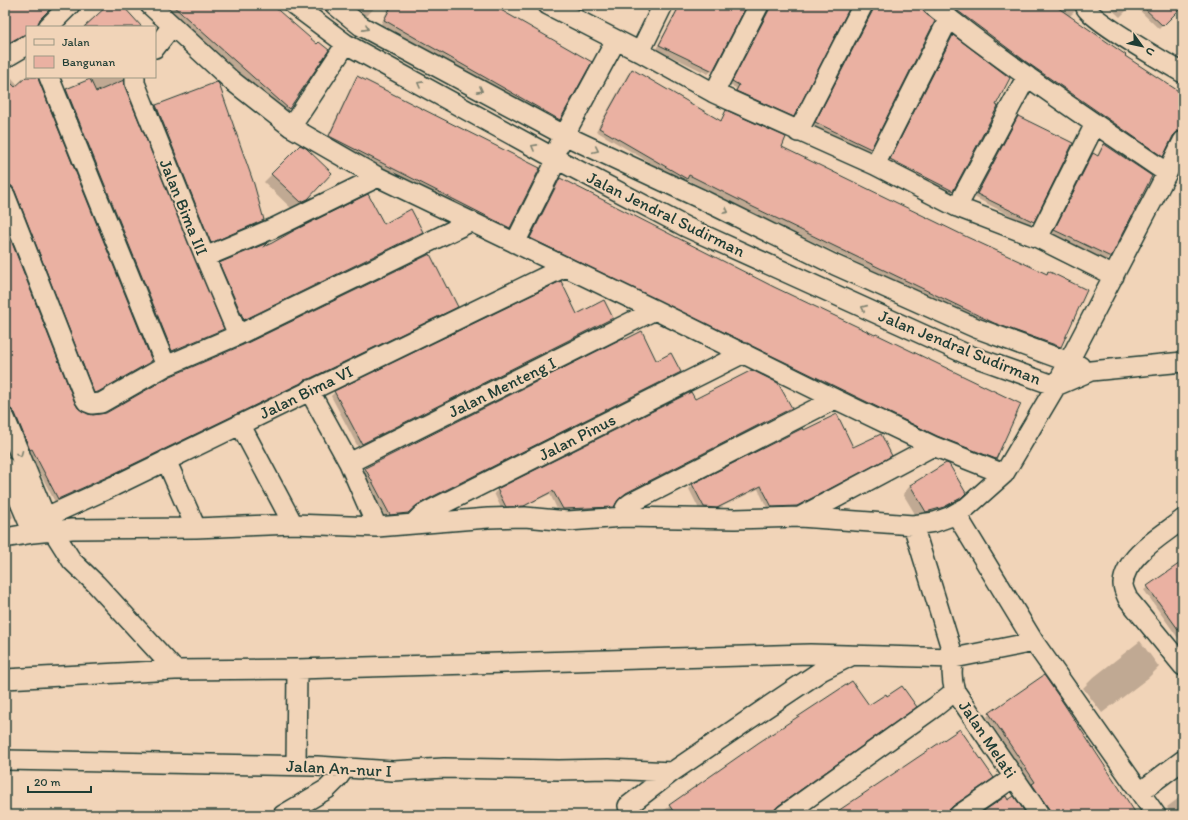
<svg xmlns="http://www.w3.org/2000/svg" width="1188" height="820" font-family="Itim,sans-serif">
<rect width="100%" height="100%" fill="#f1d4b8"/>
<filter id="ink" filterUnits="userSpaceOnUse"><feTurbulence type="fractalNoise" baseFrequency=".025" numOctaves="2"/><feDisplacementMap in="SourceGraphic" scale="8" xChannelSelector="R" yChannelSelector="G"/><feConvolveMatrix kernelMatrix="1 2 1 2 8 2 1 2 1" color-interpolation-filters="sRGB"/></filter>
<g filter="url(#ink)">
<path fill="#0003" d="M 5,5 L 53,5 L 39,19 L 36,27 L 27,27 L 27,38 L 22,37 L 17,39 L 5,46 Z
M 109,5 L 120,5 L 142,27 L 83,27 L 92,19 L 93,20 Z
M 162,5 L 270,5 L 316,45 L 327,50 L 289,109 L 285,113 Z
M 353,5 L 377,5 L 366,17 Z
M 390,5 L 490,5 L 559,119 L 556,123 L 381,24 Z
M 679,5 L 746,5 L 712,71 L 708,74 L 656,49 Z
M 766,5 L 850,5 L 793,116 L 789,120 L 733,94 L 736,88 L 729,85 L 766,14 L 767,9 Z
M 870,5 L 920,5 L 921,10 L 934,22 L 870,149 L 866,152 L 812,126 L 870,15 L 871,9 Z
M 942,5 L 1075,5 L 1075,11 L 1069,17 L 1124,57 L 1183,96 L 1183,126 L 1177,134 L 1173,135 L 1162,156 L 1158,160 Z
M 1107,5 L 1132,5 L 1120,17 Z
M 1134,5 L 1182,5 L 1159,29 Z
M 953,36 L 995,106 L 952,190 L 948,194 L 887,163 L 949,40 Z
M 1183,50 L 1183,67 L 1177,62 Z
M 632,71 L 720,121 L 726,112 L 780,147 L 967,237 L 1047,274 L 1086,290 L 1060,347 L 1056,350 L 990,326 L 749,211 L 686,179 L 683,182 L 596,131 L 628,74 Z
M 11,77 L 18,85 L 27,77 L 37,77 L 151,361 L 147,365 L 93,396 L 5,188 L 5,79 Z
M 97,77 L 123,77 L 124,87 L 222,329 L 219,333 L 168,354 L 63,94 L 66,90 Z
M 357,78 L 510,227 L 506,230 L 326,140 L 354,81 Z
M 217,83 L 263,220 L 260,223 L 207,245 L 153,109 L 156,105 Z
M 1018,118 L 1033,221 L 1029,225 L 974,197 L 1014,121 Z
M 1104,145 L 1110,256 L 1106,260 L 1052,234 L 1089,158 L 1093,154 L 1097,156 L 1101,148 Z
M 300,146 L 308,198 L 300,206 L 293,210 L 264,182 Z
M 560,179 L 773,288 L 995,458 L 991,462 L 934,439 L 527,241 L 556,183 Z
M 384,225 L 422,232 L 419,236 L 240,323 L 216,267 L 220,264 L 259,250 Z
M 5,228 L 77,409 L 88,415 L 93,416 L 107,414 L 446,289 L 457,306 L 453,310 L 305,382 L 299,384 L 296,386 L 105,479 L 55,502 L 29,452 L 5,411 Z
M 612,318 L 609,322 L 358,447 L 331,396 L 335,392 Z
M 623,340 L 656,360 L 680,372 L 676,376 L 427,501 L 412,509 L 403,517 L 386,518 L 362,473 L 365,469 Z
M 695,400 L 791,408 L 787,412 L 621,497 L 616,501 L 609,510 L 559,513 L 550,494 L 519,509 L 502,510 L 494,493 L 498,490 Z
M 804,432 L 853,448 L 891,455 L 887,459 L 793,509 L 768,510 L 758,489 L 713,511 L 700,511 L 689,489 L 693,485 Z
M 946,464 L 965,493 L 952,505 L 936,514 L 918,519 L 903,494 L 910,486 Z
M 5,498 L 13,517 L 5,523 Z
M 1183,562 L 1183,645 L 1144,590 Z
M 1140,641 L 1159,667 L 1148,678 L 1102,713 L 1083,688 L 1094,677 Z
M 990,713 L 1135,815 L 1047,815 L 1029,788 L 1032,785 L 987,717 Z
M 693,789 L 776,808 L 770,815 L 658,815 Z
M 1183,795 L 1183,815 L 1172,815 L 1167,807 Z"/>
<path fill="#eab1a2" stroke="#1f3d34" d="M 5,5 L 54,5 L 40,19 L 37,27 L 27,27 L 27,34 L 21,36 L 5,45 Z
M 108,5 L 122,5 L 142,27 L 84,27 Z
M 172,5 L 272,5 L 317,44 L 319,42 L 329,50 L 289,109 Z
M 392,5 L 492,5 L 592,62 L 560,120 L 384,20 Z
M 680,5 L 747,5 L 713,71 L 659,45 Z
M 770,5 L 851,5 L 794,117 L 736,91 L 739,85 L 732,81 L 769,10 Z
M 874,5 L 921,5 L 922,9 L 925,13 L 935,21 L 871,149 L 815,122 L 873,10 Z
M 950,5 L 1054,5 L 1126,55 L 1125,56 L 1183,94 L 1183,130 L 1177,132 L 1173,136 L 1163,157 L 1025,61 Z
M 1141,5 L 1183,5 L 1183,6 L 1163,26 Z
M 953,35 L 1010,78 L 996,105 L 998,106 L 953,191 L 890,159 Z
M 632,69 L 721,121 L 726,110 L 786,137 L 782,147 L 967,237 L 1047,274 L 1048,271 L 1087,290 L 1061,347 L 994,323 L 753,207 L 689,175 L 687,179 L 599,128 Z
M 357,76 L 540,168 L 510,228 L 329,136 Z
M 5,77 L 15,87 L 26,77 L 38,77 L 39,81 L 152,361 L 98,392 L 94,393 L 15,191 L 12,186 L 5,184 Z
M 90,79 L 96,92 L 124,80 L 125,87 L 224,329 L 172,351 L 66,89 Z
M 217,82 L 219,84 L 254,184 L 264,220 L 211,243 L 156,105 Z
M 1018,116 L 1073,143 L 1034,222 L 977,194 Z
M 1104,144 L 1152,176 L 1111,257 L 1054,230 L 1093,153 L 1098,156 Z
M 300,145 L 306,148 L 332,173 L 308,199 L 301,202 L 271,174 Z
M 560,178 L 774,287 L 875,335 L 876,334 L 1021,404 L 996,459 L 937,436 L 530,238 Z
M 368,194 L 384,224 L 411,209 L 423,232 L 244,320 L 219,263 L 267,243 L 263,247 L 272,243 L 295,230 Z
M 5,225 L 75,403 L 78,408 L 88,414 L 93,415 L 106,413 L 171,376 L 243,345 L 430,254 L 447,288 L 448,287 L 458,307 L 309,379 L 304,380 L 301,383 L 109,476 L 58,499 L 32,449 L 30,450 L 15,413 L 11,409 L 5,407 Z
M 561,281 L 577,314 L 604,300 L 613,318 L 362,444 L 334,391 Z
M 642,331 L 656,360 L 658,360 L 671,353 L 681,372 L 432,497 L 417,505 L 408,513 L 390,515 L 365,468 L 623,338 L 624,340 Z
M 752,370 L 778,383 L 792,408 L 626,493 L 618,500 L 614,507 L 563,509 L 553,491 L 524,506 L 506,507 L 497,489 L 691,392 L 695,399 Z
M 837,414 L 853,447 L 881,434 L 892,456 L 797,506 L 772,507 L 761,486 L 717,508 L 704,507 L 692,484 L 803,428 L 804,430 Z
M 946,463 L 949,464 L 966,493 L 961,498 L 944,507 L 926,512 L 910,485 Z
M 1183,561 L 1183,636 L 1147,586 Z
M 1044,675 L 1062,701 L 1137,815 L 1051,815 L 1049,809 L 1032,784 L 1035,782 L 989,713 Z
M 852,681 L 869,705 L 886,694 L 887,696 L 902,686 L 917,707 L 778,806 L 773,813 L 771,815 L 676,815 L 669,805 L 758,743 Z
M 960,729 L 994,778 L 953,806 L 949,810 L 948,815 L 832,815 Z
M 1006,796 L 1008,800 L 1014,796 L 1027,815 L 978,815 Z"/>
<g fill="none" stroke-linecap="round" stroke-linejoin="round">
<g stroke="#1f3d34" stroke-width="22">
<path id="street" d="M 150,5 L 231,80 L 291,127 L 378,177 L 655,310 L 835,399 L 933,446 L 1004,474
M 294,5 L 346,44 L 545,153 L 686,227 L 966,354 L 1056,386 L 1091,371 L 1183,362
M 335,5 L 361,26 L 564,135 L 699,198 L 835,265 L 976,328 L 1080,366
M 548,5 L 640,52 L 714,93 L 875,165 L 957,207 L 1038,238 L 1114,276
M 932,5 C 1007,65 1088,119 1167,173
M 1087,5 L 1086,8 C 1093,21 1166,63 1183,73
M 48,27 L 70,5
M 155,48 L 172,26
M 640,52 L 663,5
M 5,58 L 27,45
M 49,77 L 166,366
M 135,77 L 135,83 L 205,257 L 238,335
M 714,93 L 759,5
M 291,127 L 346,44
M 798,132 L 863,5
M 558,147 L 616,40
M 875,165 L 949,18
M 5,195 L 85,399 L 87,402 L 92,404 L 101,403 L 166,366 L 238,335 L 470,222
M 957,207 L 1027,76
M 1038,238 L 1095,124
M 515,243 L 557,159
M 205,257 L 274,228 L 378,177
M 309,390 L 349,463 L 377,527
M 5,418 L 48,523 L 72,561 L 96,584 L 175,670
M 240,424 L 293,524
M 166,460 L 196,528
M 349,463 L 655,310
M 5,467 L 33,533
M 956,514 L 1034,642 L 1156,815
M 46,517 L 114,486 L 565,267
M 624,517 C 623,510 625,507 631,503 L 835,399
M 800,517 L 933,446
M 1183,519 C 1163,535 1125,556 1123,584 C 1123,589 1126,594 1128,599 L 1183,666
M 413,524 L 422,515 L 437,507 L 744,353
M 913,525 L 954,658 C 951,670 951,679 955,691 L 1040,815
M 5,538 L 33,533 L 72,529 L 196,528 L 293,524 L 377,527 L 488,518 L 525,517 L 568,521 L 624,517 L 735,519 L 800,517 L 913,525 L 935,522 L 949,517 L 967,507 L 1004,474 L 1056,386 L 1167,173 L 1183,141
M 5,679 L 175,670 L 297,669 L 810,654 L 954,658 L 1034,642
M 5,760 L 317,766 L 393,771 L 444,768 L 559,770 L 608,769 L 672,772
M 296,765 L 297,669
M 1140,792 L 1183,760
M 628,806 L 672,772 L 760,712 L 821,671 L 851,656
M 283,815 L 327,789 L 337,779 L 345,768
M 784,815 L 935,707 L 955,691
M 959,815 L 1014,777"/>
</g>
<use href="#street" stroke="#f1d4b8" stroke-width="19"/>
</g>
<defs><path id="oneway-chevron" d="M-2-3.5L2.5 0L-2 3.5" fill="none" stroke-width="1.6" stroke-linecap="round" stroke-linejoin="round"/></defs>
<g stroke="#7d816f">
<use href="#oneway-chevron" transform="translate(366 28) rotate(29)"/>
<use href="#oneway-chevron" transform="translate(420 84) rotate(-151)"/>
<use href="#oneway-chevron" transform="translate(480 90) rotate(28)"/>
<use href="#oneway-chevron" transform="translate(534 147) rotate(-151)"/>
<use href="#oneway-chevron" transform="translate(596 150) rotate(25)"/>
<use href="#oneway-chevron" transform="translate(726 211) rotate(26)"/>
<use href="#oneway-chevron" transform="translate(864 308) rotate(-156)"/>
<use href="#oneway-chevron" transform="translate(20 454) rotate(68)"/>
</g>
</g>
<g text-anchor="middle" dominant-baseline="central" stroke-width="4" stroke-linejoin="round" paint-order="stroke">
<g font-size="17" fill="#1f3d34" stroke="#f1d4b8">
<text transform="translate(184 207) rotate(68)">Jalan Bima III</text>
<text transform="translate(666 214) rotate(26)">Jalan Jendral Sudirman</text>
<text transform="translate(960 347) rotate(22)">Jalan Jendral Sudirman</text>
<text transform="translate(502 387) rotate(-26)">Jalan Menteng I</text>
<text transform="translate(306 392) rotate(-26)">Jalan Bima VI</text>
<text transform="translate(577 437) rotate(-27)">Jalan Pinus</text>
<text transform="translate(988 739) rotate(56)">Jalan Melati</text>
<text transform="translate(339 768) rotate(3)">Jalan An-nur I</text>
</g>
</g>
<rect width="1188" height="820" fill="none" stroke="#f1d4b8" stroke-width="20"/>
<rect x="10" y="10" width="1168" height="800" fill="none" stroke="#1f3d34" stroke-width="1.5" filter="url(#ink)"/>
<rect x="26" y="26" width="130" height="52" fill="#f1d4b8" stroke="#9d9883"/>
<rect x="34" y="39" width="20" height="6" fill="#f1d4b8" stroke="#9d9883"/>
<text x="62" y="46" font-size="12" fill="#1f3d34">Jalan</text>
<rect x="34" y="56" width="20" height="12" fill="#eab1a2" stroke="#9d9883"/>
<text x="62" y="66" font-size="12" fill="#1f3d34">Bangunan</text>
<g transform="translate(1142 46) rotate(123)" stroke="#f1d4b8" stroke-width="3" paint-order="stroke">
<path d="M0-3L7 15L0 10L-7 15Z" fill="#1f3d34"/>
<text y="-6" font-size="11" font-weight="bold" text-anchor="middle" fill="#1f3d34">U</text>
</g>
<path d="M28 786v6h63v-6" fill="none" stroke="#1f3d34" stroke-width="2"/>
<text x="34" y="786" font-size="12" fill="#1f3d34" stroke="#f1d4b8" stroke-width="3" paint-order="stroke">20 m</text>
</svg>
